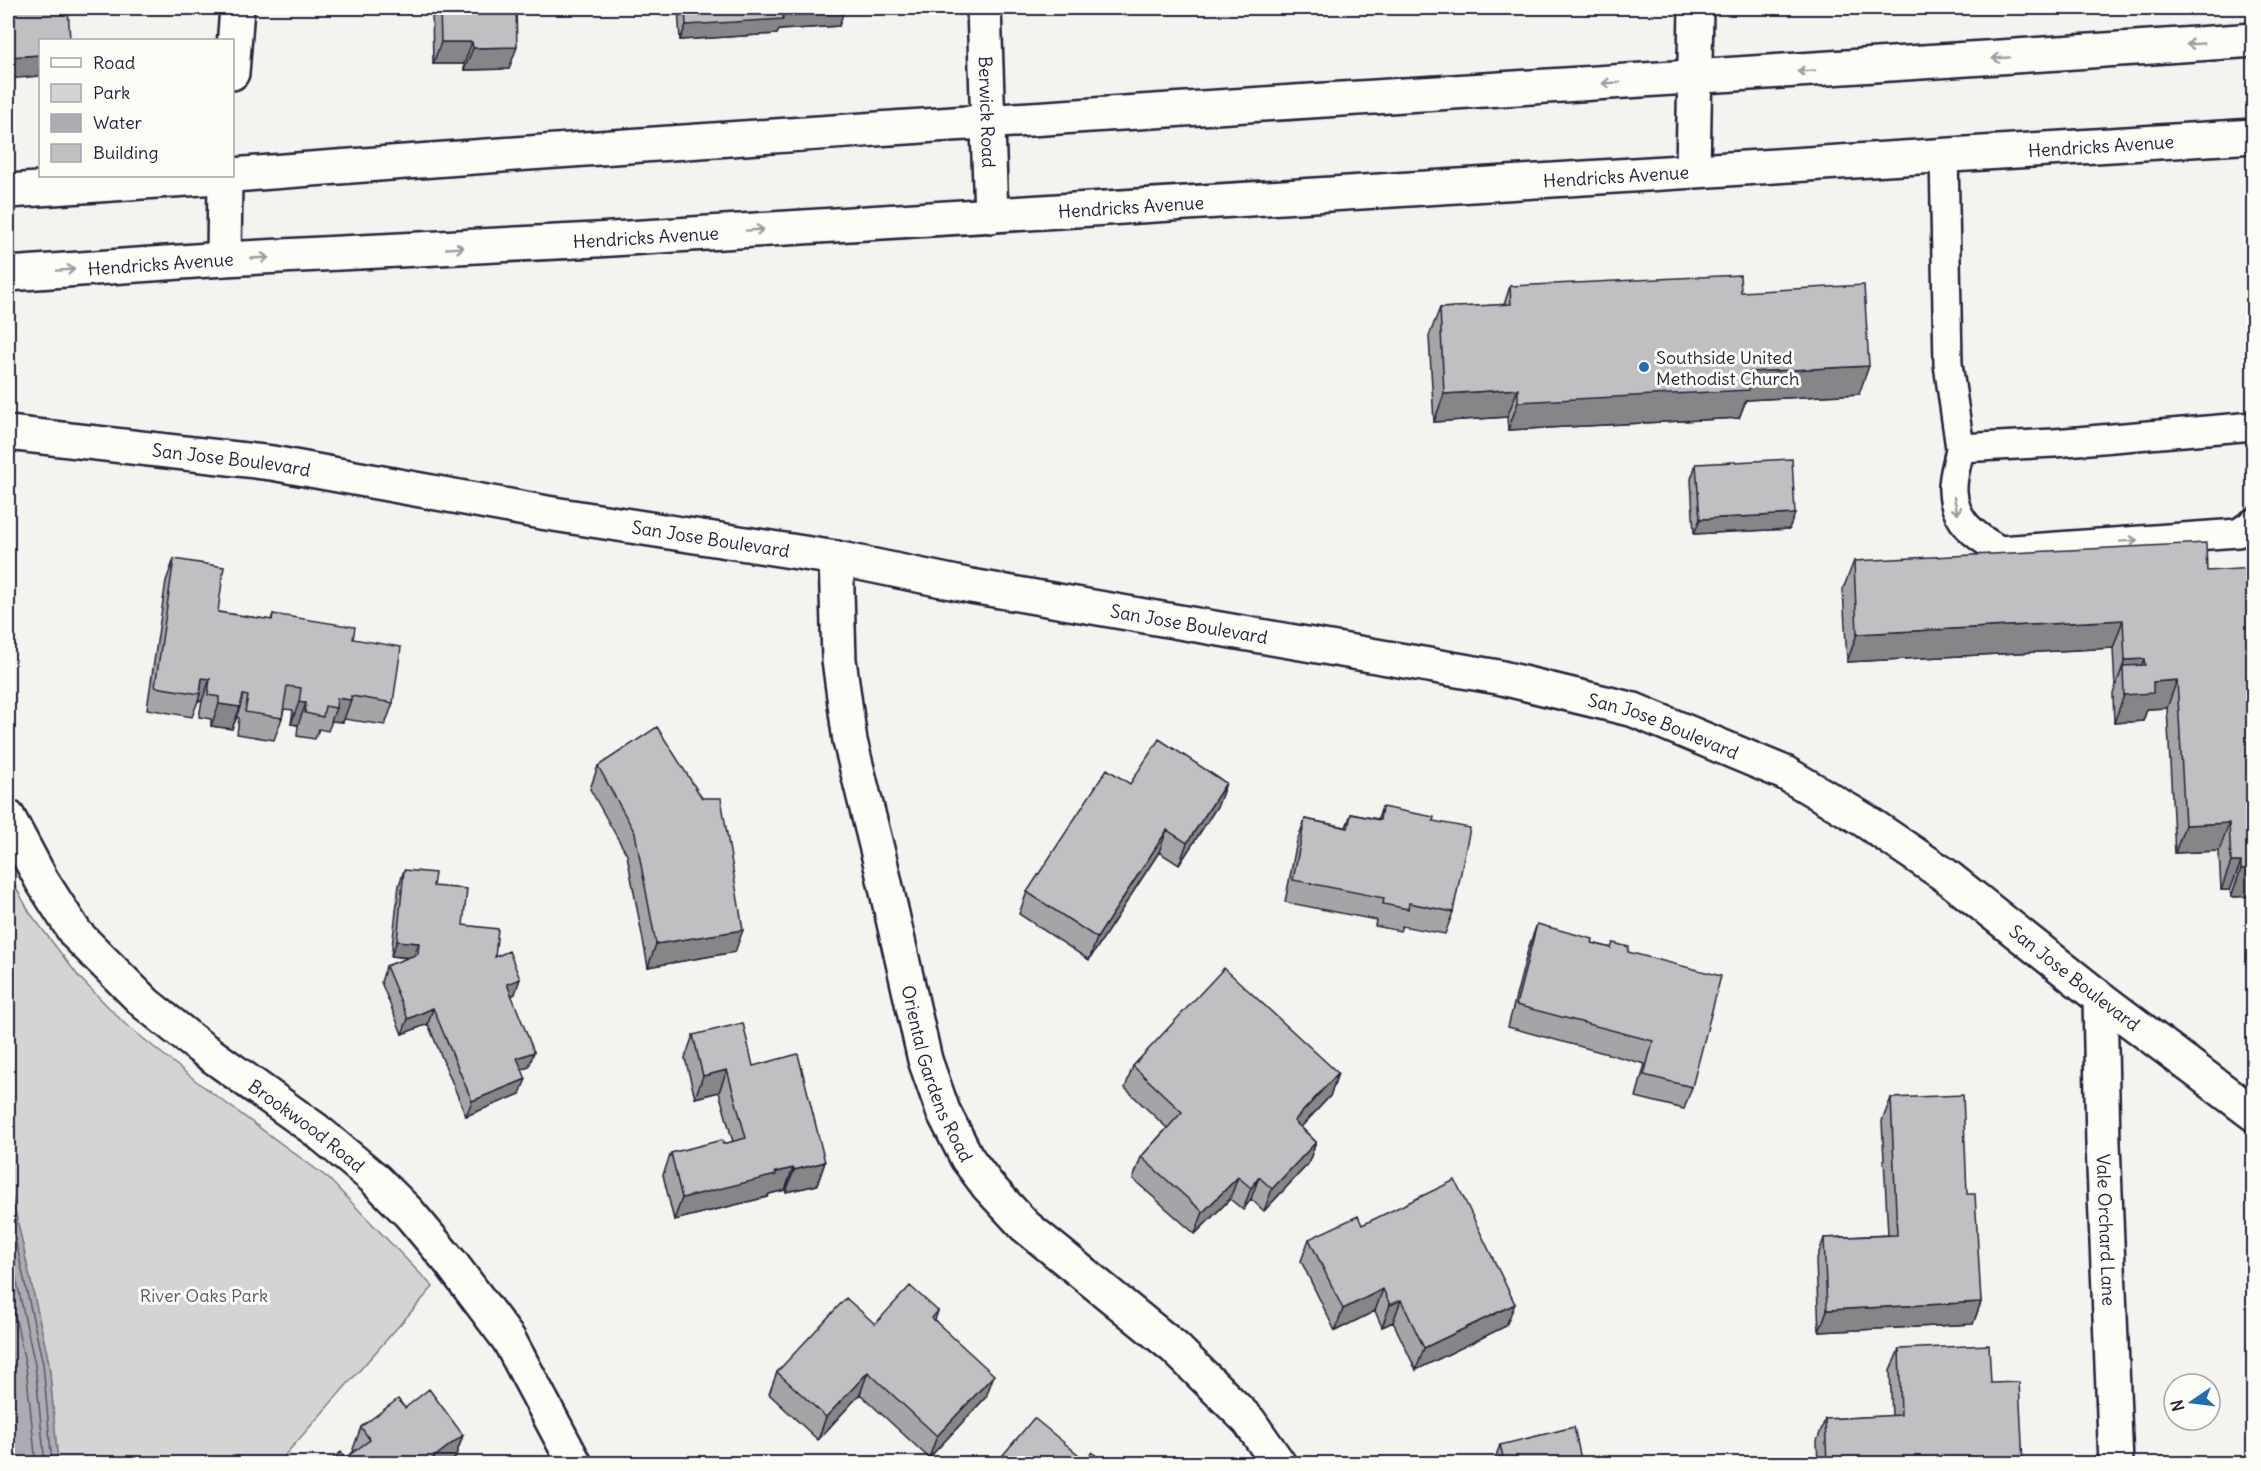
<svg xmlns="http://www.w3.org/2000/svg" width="2261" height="1471" font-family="Delius,sans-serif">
<rect width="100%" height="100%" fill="#f4f3ef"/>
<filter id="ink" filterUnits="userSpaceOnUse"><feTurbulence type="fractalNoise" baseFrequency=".0167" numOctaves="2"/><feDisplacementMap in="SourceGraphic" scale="12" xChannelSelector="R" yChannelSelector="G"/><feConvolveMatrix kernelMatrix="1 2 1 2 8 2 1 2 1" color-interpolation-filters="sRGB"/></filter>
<g filter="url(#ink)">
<path fill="#d5d4d5" stroke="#7c7b88" stroke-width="1.5" d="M 8,873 L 30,913 L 79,977 L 124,1023 L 200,1084 L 328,1178 L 433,1287 L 278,1463 L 58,1463 L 49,1363 L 8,1179 Z"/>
<path fill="#acacb2" stroke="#757582" stroke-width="1.5" d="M 8,1179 L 49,1363 L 58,1463 L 8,1463 Z"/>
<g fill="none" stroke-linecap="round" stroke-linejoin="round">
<path stroke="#59596b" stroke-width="1.5" d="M 8,1207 L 43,1364 L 52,1464
M 8,1241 L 35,1365 L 45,1464
M 8,1283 L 26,1367 L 36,1464"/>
<g stroke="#22223b" stroke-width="32">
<path id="service" d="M 1944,154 L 1948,364 L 1960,448 L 2054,443 L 2254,426
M 1960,448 C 1958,462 1952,477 1953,491 C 1954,521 1976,537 2000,550 L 2238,533 L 2254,522"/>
</g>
<g stroke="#22223b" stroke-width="38">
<g id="minor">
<path id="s1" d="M 984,8 L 991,216"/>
<path d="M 232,73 L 237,8"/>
<path d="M 1693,170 L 1696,8"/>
<path d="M 224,259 L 225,176"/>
<path id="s2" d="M 836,558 L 839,660 L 850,741 L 880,861 L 925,1060 L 943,1111 L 967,1158 L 988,1186 L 1025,1226 L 1175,1348 L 1249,1421 L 1279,1464"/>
<path id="s3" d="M 8,817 L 42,881 L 76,934 L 146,1004 L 200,1047 L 316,1130 L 375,1179 L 409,1213 L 451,1263 L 509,1340 L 575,1464"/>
<path id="s4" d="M 2100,998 L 2103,1143 L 2116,1464"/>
</g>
</g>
<g stroke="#22223b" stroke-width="38">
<g id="tertiary">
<path id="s5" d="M 8,433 L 272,463 L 547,513 L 836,558 L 971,586 L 1498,677 L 1634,710 L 1785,773 L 1864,820 L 1945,875 L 2100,998 L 2254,1114"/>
</g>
</g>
<g stroke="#22223b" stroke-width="38">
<g id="primary">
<path d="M 232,175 C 906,123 1580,86 2254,40"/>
<path d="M 8,191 L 232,176"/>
<path id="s6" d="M 8,274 L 224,259 L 596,240 L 2254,136"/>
</g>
</g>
<use href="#service" stroke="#fdfcf7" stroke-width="27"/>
<use href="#minor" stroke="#fdfcf7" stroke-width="33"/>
<use href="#tertiary" stroke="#fdfcf7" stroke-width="33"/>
<use href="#primary" stroke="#fdfcf7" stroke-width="33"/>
</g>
<path fill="#a5a4a7" stroke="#22223b" stroke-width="1.5" d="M 432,8 L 516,8 L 509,69 L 464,70 L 464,64 L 433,64 Z
M 678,8 L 844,8 L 839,26 L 779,30 L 777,34 L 680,40 Z
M 1510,286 L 1741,292 L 1859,394 L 1746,400 L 1739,418 L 1508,430 L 1507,417 L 1434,422 L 1429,336 L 1440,308 L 1504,305 Z
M 1696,464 L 1789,529 L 1694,534 L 1691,479 Z
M 174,559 L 218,612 L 271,620 L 273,614 L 353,639 L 393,703 L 385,725 L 344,719 L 343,722 L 332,721 L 328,731 L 319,729 L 315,739 L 297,736 L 298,725 L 291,724 L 293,710 L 284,709 L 282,718 L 274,740 L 237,734 L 239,718 L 237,717 L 232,729 L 211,726 L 211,719 L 199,717 L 202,701 L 198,701 L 192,717 L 147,709 L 166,581 Z
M 1854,561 L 2207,571 L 2253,896 L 2231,897 L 2230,890 L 2221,890 L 2219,851 L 2175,853 L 2167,708 L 2147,709 L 2143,721 L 2114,723 L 2113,694 L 2115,688 L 2113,648 L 1847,662 L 1843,589 Z
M 598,766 L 702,798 L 735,952 L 648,967 L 627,855 L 590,789 Z
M 1226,783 L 1218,805 L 1179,865 L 1159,852 L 1089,960 L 1019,914 L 1027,892 L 1130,784 Z
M 1382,807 L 1433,821 L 1453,912 L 1445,934 L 1402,926 L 1400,931 L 1375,926 L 1376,920 L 1285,902 L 1297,841 L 1305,819 L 1346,827 L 1351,814 L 1378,819 Z
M 404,870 L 433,886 L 463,925 L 495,957 L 515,994 L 511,996 L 529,1067 L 522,1069 L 520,1094 L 466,1116 L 428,1024 L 402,1034 L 381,982 L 386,966 L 408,958 L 391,956 L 399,885 Z
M 1537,924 L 1592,943 L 1628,952 L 1692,1087 L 1684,1109 L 1636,1097 L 1645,1064 L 1508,1027 L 1529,946 Z
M 693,1035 L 753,1066 L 825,1162 L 817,1185 L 786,1192 L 785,1190 L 769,1194 L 767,1197 L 674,1220 L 663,1175 L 671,1153 L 733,1142 L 719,1092 L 695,1098 L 685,1058 Z
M 1133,1066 L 1338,1073 L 1330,1096 L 1301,1127 L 1316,1142 L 1308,1164 L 1264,1211 L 1251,1199 L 1243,1210 L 1230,1199 L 1195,1234 L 1133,1179 L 1141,1157 L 1167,1128 L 1125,1088 Z
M 1891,1098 L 1967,1194 L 1981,1302 L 1973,1324 L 1819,1332 L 1816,1261 L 1824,1238 L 1888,1235 L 1882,1121 Z
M 1362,1225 L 1506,1326 L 1416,1370 L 1393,1322 L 1382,1327 L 1375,1311 L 1335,1331 L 1301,1261 L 1309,1239 Z
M 938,1311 L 935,1320 L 986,1397 L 929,1458 L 860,1394 L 818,1440 L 769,1394 L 777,1372 L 875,1324 Z
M 1899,1349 L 1991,1383 L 2023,1464 L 1818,1464 L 1817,1441 L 1825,1419 L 1892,1416 L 1890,1371 Z
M 405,1408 L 463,1435 L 455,1458 L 447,1464 L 326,1464 L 345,1458 L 354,1451 L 353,1449 L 361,1427 Z
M 1500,1445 L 1582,1464 L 1493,1464 Z"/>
<path fill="#868688" stroke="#22223b" stroke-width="1.5" d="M 844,11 L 839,26 L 779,30 L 777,34 L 680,40 L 686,25 L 783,14 Z
M 441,42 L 472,42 L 464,64 L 433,64 Z
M 517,47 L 509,69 L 464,70 L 473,48 Z
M 40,55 L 40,76 L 8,79 L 8,57 Z
M 1869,366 L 1859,394 L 1746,400 L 1739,418 L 1508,430 L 1518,402 L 1749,372 Z
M 1518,389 L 1507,417 L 1434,422 L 1444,394 Z
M 1795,514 L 1789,529 L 1694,534 L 1700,519 Z
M 2123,620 L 2113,648 L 1847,662 L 1857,634 Z
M 2144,659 L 2134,687 L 2123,666 L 2115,688 L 2125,660 Z
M 202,678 L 210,679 L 202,701 L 198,701 L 200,694 Z
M 2177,680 L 2167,708 L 2147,709 L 2143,721 L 2114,723 L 2124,695 L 2153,682 Z
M 337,698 L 351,700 L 343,722 L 331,721 L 336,708 Z
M 299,702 L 306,703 L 298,725 L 291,724 Z
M 219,704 L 240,707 L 232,729 L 211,726 Z
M 1226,783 L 1218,805 L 1179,865 L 1187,843 Z
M 2229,823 L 2219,851 L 2175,853 L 2185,825 Z
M 1167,830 L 1159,852 L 1089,960 L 1097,938 Z
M 2231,862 L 2241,862 L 2230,890 L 2221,890 Z
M 2253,868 L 2253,896 L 2231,897 L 2241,869 Z
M 743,930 L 735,952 L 648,967 L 656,944 Z
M 397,941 L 419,943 L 413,958 L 391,956 Z
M 520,979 L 515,994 L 501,1000 L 507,984 Z
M 433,1008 L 428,1024 L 402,1034 L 408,1019 Z
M 534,1052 L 529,1067 L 512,1073 L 517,1058 Z
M 727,1070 L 719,1092 L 695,1098 L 703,1076 Z
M 1338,1073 L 1330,1096 L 1286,1143 L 1294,1121 Z
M 526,1079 L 520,1094 L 466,1116 L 472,1101 Z
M 1316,1142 L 1308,1164 L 1264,1211 L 1272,1189 Z
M 825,1162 L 817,1185 L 786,1192 L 794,1170 Z
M 793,1168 L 785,1190 L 769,1194 L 767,1197 L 674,1220 L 682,1198 Z
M 1238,1177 L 1230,1199 L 1195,1234 L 1203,1212 Z
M 1259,1177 L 1251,1199 L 1243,1210 L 1251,1188 Z
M 1383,1289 L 1375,1311 L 1335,1331 L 1343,1309 Z
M 1401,1300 L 1393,1322 L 1382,1327 L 1390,1305 Z
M 1981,1302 L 1973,1324 L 1819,1332 L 1827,1310 Z
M 1515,1304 L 1506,1326 L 1416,1370 L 1424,1348 Z
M 868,1372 L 860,1394 L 818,1440 L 826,1417 Z
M 994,1375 L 986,1397 L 929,1458 L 937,1436 Z
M 463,1435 L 455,1458 L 447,1464 L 425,1464 Z"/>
<path fill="#c0bfc2" stroke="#22223b" stroke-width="1.5" d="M 8,8 L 68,8 L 70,40 L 40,40 L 40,55 L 8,57 Z
M 440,8 L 516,8 L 517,47 L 473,48 L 472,42 L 441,42 Z
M 685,8 L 844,8 L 844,11 L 783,14 L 783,19 L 686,25 Z
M 1740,275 L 1741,292 L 1864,285 L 1869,366 L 1749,372 L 1749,390 L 1518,402 L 1518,389 L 1444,394 L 1440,308 L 1511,304 L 1510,286 Z
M 1792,459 L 1795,514 L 1700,519 L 1696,464 Z
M 2206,543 L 2207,571 L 2253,568 L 2253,868 L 2241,869 L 2241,862 L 2231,862 L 2229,823 L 2185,825 L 2177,680 L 2153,682 L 2153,693 L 2124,695 L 2123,666 L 2145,665 L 2144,659 L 2125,660 L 2123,620 L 1857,634 L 1854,561 Z
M 174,559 L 224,567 L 218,612 L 272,620 L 273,614 L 355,627 L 353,639 L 401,647 L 393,703 L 351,696 L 351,700 L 337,698 L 336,708 L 325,706 L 323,717 L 305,713 L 306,703 L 299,702 L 301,688 L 287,686 L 282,718 L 245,712 L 248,696 L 243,695 L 240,707 L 219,704 L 219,697 L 208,695 L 210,679 L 202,678 L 200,694 L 155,687 Z
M 657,727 L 702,798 L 721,798 L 743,930 L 656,944 L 635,833 L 598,766 Z
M 1159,739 L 1226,783 L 1187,843 L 1167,830 L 1097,938 L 1027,892 L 1107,769 L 1130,784 Z
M 1382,807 L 1434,817 L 1433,821 L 1470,828 L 1453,912 L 1409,903 L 1408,909 L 1383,904 L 1384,898 L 1293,880 L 1305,819 L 1348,828 L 1351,814 L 1380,820 Z
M 404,870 L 435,873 L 433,886 L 467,889 L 463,925 L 498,929 L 495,957 L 509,951 L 520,979 L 507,984 L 534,1052 L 517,1058 L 526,1079 L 472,1101 L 433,1008 L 408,1019 L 386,966 L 418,954 L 419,943 L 397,941 Z
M 1537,924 L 1593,939 L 1592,943 L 1611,948 L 1613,943 L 1629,947 L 1628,952 L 1721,976 L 1692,1087 L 1644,1075 L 1653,1041 L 1516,1005 Z
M 1224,968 L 1338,1073 L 1294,1121 L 1316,1142 L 1272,1189 L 1259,1177 L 1251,1188 L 1238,1177 L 1203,1212 L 1141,1157 L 1182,1112 L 1133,1066 Z
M 743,1023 L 753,1066 L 798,1054 L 825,1162 L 794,1170 L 793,1168 L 775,1172 L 776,1175 L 682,1198 L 671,1153 L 722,1140 L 723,1144 L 746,1138 L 727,1070 L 703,1076 L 693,1035 Z
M 1963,1095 L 1967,1194 L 1975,1194 L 1981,1302 L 1827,1310 L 1824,1238 L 1897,1235 L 1891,1098 Z
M 1455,1180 L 1515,1304 L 1424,1348 L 1401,1300 L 1390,1305 L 1383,1289 L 1343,1309 L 1309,1239 L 1358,1216 L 1362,1225 Z
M 910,1286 L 938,1311 L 932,1318 L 994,1375 L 937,1436 L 868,1372 L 826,1417 L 777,1372 L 846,1298 L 875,1324 Z
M 1989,1345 L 1991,1383 L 2019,1382 L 2023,1464 L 1827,1464 L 1825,1419 L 1901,1415 L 1899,1349 Z
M 429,1389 L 463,1435 L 425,1464 L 326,1464 L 341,1452 L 345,1458 L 370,1440 L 361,1427 L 398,1399 L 405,1408 Z
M 1034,1418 L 1085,1460 L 1092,1452 L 1105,1464 L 1001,1464 L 998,1461 Z
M 1574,1427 L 1582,1464 L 1505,1464 L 1500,1445 Z"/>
<defs><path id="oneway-shaft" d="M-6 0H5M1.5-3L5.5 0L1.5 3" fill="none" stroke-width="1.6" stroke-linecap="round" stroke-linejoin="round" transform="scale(1.5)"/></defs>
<g stroke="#9a9aa2">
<use href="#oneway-shaft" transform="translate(2195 44) rotate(176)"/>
<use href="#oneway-shaft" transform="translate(2001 58) rotate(176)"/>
<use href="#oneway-shaft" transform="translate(1806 71) rotate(176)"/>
<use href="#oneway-shaft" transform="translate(1611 83) rotate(176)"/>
<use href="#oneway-shaft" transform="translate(755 230) rotate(-4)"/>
<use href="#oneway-shaft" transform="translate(455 248) rotate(-3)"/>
<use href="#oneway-shaft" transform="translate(260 258) rotate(-3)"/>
<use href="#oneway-shaft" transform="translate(66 270) rotate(-4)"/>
<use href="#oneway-shaft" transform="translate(1956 506) rotate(77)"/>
<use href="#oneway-shaft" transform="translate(2129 541) rotate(-4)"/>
</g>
</g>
<circle fill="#1f6fb2" stroke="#fdfcf7" stroke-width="2" cx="1644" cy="367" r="6"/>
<g text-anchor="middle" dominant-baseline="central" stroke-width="6" stroke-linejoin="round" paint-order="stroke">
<g font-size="18" fill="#22223b" stroke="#fdfcf7">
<text stroke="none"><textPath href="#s1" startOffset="104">Berwick Road</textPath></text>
<text stroke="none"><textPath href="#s6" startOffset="2097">Hendricks Avenue</textPath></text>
<text stroke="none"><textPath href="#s6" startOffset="1611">Hendricks Avenue</textPath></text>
<text stroke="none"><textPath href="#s6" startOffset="1125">Hendricks Avenue</textPath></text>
<text stroke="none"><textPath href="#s6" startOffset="639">Hendricks Avenue</textPath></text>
<text stroke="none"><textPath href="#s6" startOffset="153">Hendricks Avenue</textPath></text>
<text stroke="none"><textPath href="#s5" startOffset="225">San Jose Boulevard</textPath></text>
<text stroke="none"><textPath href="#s5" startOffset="711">San Jose Boulevard</textPath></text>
<text stroke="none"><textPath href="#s5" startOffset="1197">San Jose Boulevard</textPath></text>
<text stroke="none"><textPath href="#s5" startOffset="1683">San Jose Boulevard</textPath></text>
<text stroke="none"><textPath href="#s5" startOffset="2169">San Jose Boulevard</textPath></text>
<text stroke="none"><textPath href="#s2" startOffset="528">Oriental Gardens Road</textPath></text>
<text stroke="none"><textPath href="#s3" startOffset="436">Brookwood Road</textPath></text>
<text stroke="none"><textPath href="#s4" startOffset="232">Vale Orchard Lane</textPath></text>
</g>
<g font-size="18" fill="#22223b" stroke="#fdfcf7" text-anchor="start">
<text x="1656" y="357">Southside United<tspan x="1656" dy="21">Methodist Church</tspan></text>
</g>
<g font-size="18" fill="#585769" stroke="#fdfcf7">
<text x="204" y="1295">River Oaks Park</text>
</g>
</g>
<rect width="2261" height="1471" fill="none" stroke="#fdfcf7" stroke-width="30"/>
<rect x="15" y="15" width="2231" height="1441" fill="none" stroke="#22223b" stroke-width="2" filter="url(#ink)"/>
<rect x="39" y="39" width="195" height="138" fill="#fdfcf7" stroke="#a5a5ac" stroke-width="1.5"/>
<rect x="51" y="58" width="30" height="9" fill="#fdfcf7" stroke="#a5a5ac" stroke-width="1.5"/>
<text x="93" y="69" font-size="18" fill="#22223b">Road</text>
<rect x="51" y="84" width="30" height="18" fill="#d5d4d5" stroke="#a5a5ac" stroke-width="1.5"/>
<text x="93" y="99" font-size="18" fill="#22223b">Park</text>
<rect x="51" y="114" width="30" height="18" fill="#acacb2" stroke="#a5a5ac" stroke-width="1.5"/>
<text x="93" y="129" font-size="18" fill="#22223b">Water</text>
<rect x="51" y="144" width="30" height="18" fill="#c0bfc2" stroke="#a5a5ac" stroke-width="1.5"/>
<text x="93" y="159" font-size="18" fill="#22223b">Building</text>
<g transform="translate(2192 1402) rotate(256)"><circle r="28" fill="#fdfcf7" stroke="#a5a5ac" stroke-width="1.5"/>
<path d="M0-4.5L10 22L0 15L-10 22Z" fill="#1f6fb2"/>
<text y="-9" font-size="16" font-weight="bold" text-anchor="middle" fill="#22223b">N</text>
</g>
</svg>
